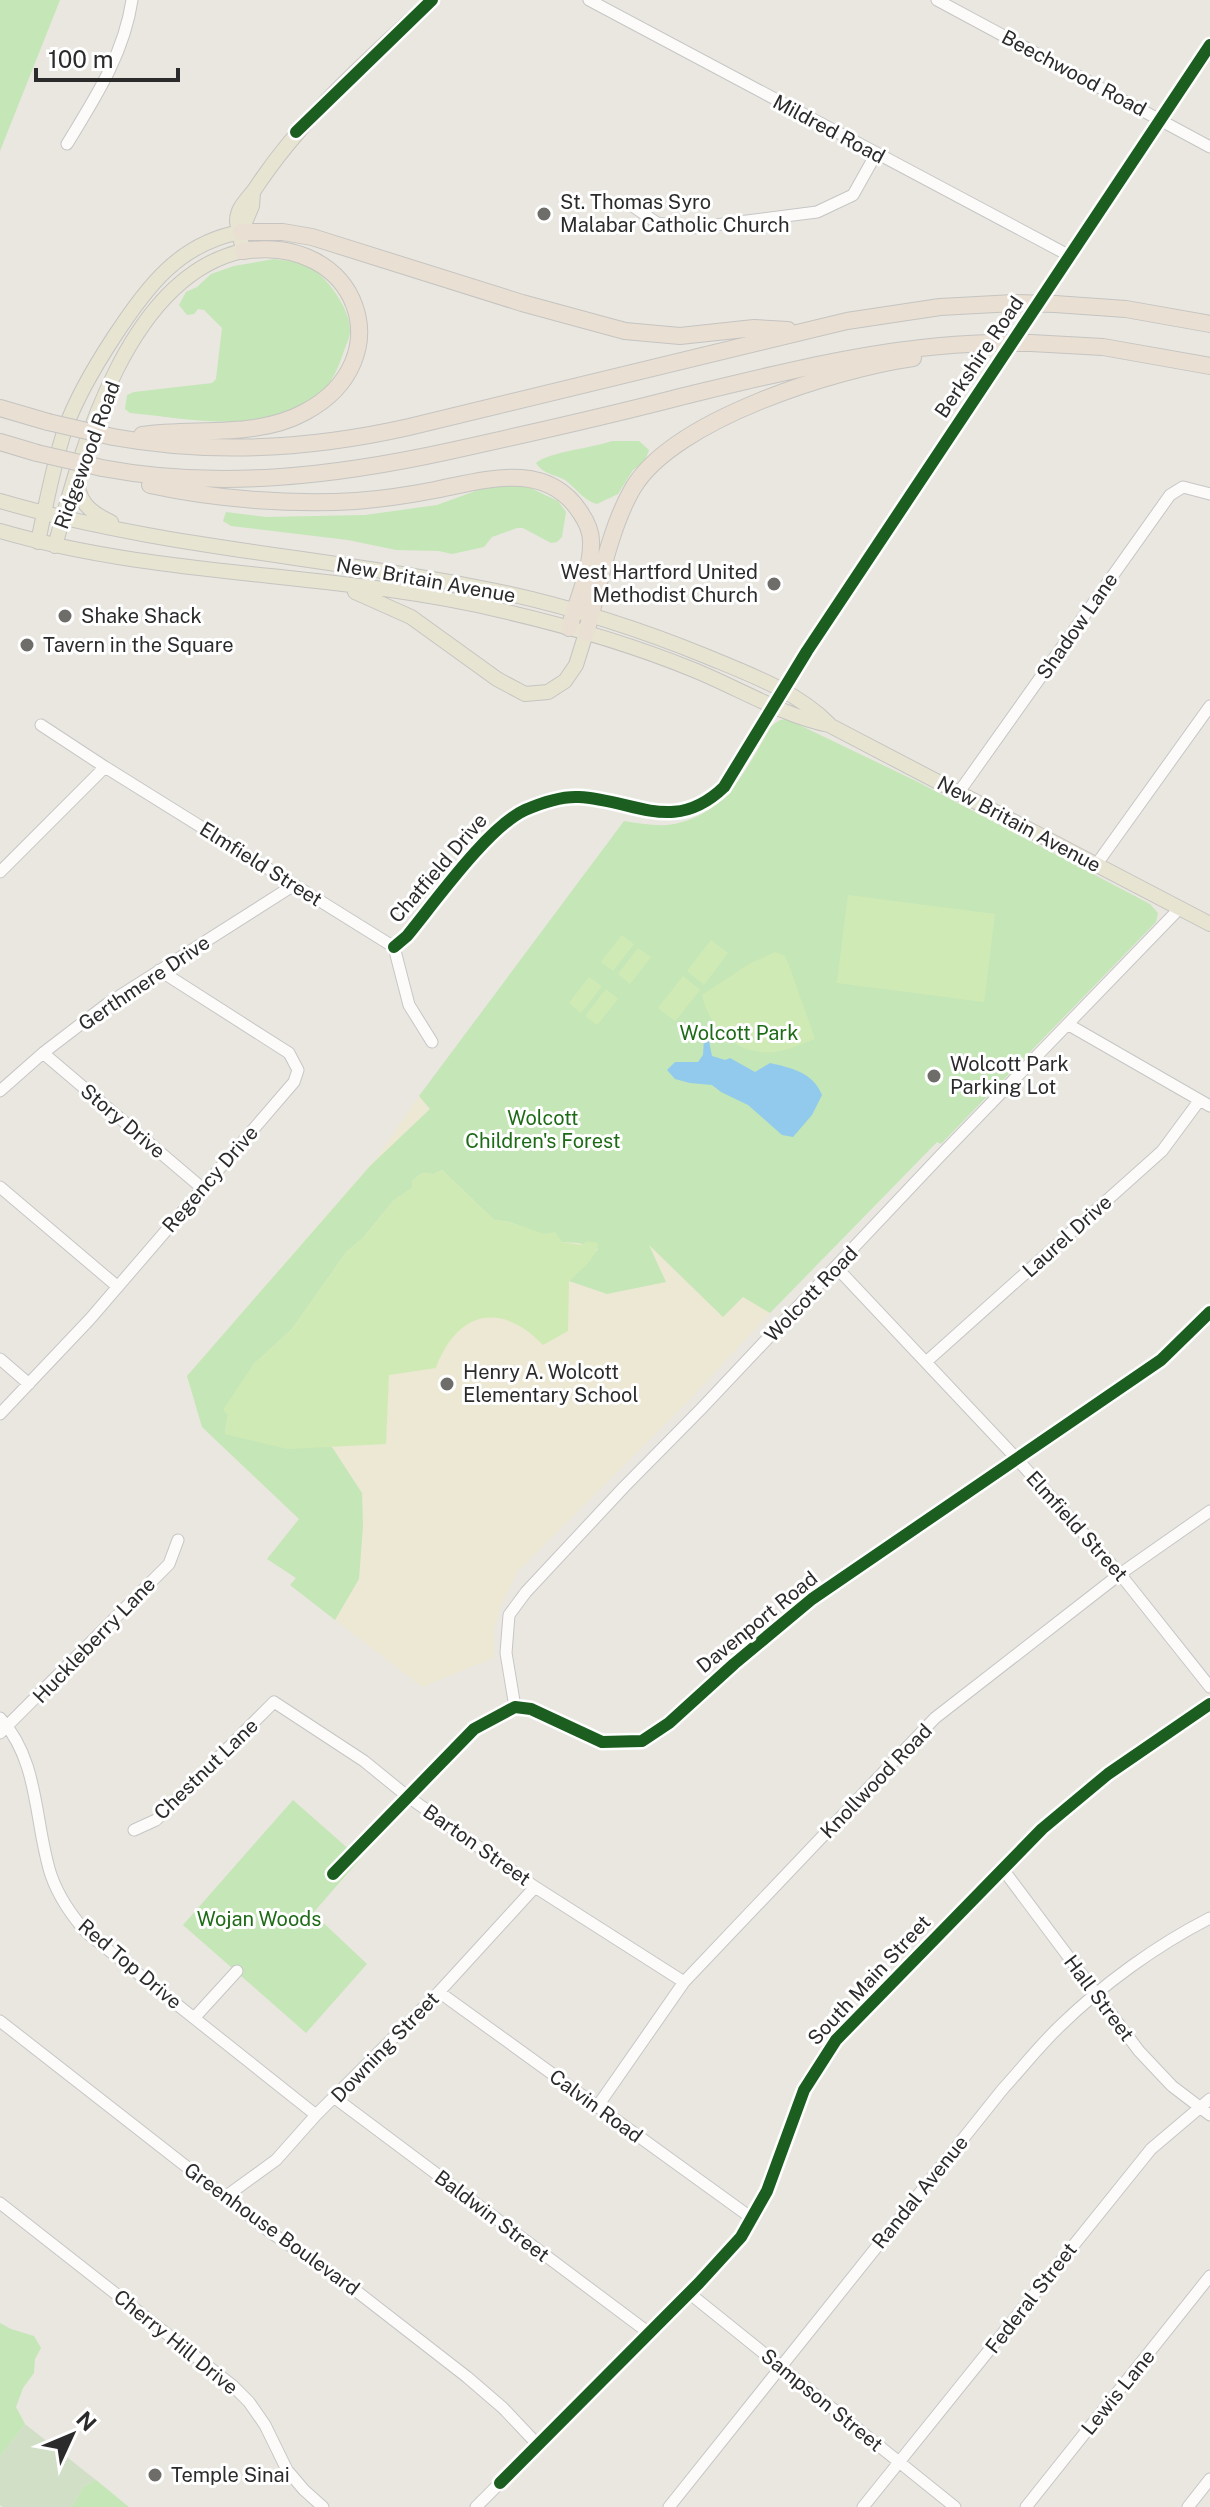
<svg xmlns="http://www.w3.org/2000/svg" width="1210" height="2507" font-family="'Public Sans',sans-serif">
<rect width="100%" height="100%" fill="#e9e7e0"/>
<path fill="#ece8d4" d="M 419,1096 L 492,1184 L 616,1221 L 770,1313 L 696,1393 L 518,1571 L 501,1606 L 494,1630 L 494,1658 L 422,1687 L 290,1585 L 296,1578 L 267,1559 L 299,1519 L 202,1427 L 187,1376 L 377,1157 Z"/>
<path fill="#c5e6b7" d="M 0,0 L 60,0 L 0,151 Z
M 274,259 C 286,261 299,261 310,267 C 328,278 352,311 350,333 C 349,339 346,345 344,351 C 336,375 328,391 305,404 C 252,434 187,418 130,413 L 125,409 L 127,395 L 134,392 L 212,383 L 216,379 L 222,328 L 204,310 L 198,309 L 194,314 L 187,315 L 179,305 L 186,292 L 197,287 L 211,274 L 234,266 Z
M 612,441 L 639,441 L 649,450 L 644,463 L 633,470 L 618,494 L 597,504 C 584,501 576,488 565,480 C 554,474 543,474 536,463 C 548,452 593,448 612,441 Z
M 522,484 L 558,501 L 566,512 L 562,537 L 557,542 L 551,543 L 523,528 L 517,528 L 492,537 L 484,547 L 452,554 L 439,551 L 396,550 L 348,540 L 231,526 L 223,521 L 226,512 L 266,517 L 365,515 L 437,505 L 481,489 Z
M 787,719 L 916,781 L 1150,904 L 1158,913 L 1156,922 L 941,1144 L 937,1142 L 770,1313 L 743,1297 L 723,1317 L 649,1245 L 666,1282 L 607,1294 L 569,1281 L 598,1249 L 578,1243 L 562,1242 L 510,1222 L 494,1220 L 442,1170 L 434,1174 L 422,1173 L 412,1181 L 412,1188 L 393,1201 L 363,1238 L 347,1251 L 292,1329 L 253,1365 L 228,1415 L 225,1433 L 332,1447 L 362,1493 L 363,1526 L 359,1579 L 335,1620 L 290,1585 L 296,1578 L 267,1559 L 299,1519 L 202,1427 L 187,1376 L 370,1166 L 430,1109 L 419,1096 L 624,821 C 638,823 653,826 667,825 C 723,819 747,769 771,726 L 780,720 Z
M 293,1800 L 360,1859 L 313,1913 L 367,1964 L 306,2033 L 183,1925 Z
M 0,2323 L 11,2329 L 34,2336 L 41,2348 L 35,2359 L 34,2373 L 23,2388 L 16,2407 L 25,2424 L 0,2457 Z
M 96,2480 L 129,2507 L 71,2507 L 84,2486 Z"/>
<path fill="#d2dfc7" d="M 25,2424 L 96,2480 L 84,2486 L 71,2507 L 3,2507 L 0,2505 L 0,2457 Z"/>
<path fill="#d0eab5" d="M 848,895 L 995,914 L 984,1002 L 837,983 Z
M 622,935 L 634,944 L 613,971 L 601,962 Z
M 711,940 L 728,953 L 704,985 L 687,971 Z
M 638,948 L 651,957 L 630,984 L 618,974 Z
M 775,952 L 784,955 L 788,963 L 815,1039 C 801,1044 787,1051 773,1052 C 736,1055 710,1029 702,995 L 749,964 Z
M 683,976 L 700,990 L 675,1021 L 658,1008 Z
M 589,977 L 602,986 L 581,1013 L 569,1003 Z
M 606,989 L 618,999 L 597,1025 L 585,1016 Z
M 442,1170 L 494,1220 L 510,1222 L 544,1234 L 555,1232 L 562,1242 L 582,1245 L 587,1241 L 598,1243 C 597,1258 580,1270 569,1281 L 568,1331 L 543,1345 C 501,1301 457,1311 436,1368 L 389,1375 L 386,1444 L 287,1449 L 225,1434 L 228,1415 L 223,1410 L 253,1365 L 292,1329 L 347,1251 L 363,1238 L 393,1201 L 412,1188 L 412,1181 L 422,1173 L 434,1174 Z"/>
<path fill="#91caed" d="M 704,1039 L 709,1041 L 712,1056 L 725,1060 L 730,1058 L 755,1072 L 770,1063 C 791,1068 813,1072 822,1095 L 812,1115 L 793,1137 L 782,1135 L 748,1105 L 721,1092 L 712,1085 L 690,1083 L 675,1079 L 667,1070 L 675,1062 L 698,1062 L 703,1055 Z"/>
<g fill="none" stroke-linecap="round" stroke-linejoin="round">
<g stroke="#c6c6c6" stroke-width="13">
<path id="minor" d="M 589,0 L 1070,256
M 937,0 L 1210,147
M 67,144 C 95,98 124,54 132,0
M 634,207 L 657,223 L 692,228 L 817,212 L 853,195 L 876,154
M 41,725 L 105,767 L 394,947 L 409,1005 L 432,1042
M 959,792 L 1170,495 L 1183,487 L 1210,494
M 1096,865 L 1210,706
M 0,872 L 105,767
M 394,947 L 407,936 C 435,902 488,827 525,810 C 541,803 561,796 579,797 C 635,800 674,835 724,787 L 807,651 L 1210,45
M 1069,1025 L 1210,1106
M 43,1053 L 202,1188
M 0,1091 L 43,1053 L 107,1004 L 294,885
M 0,1187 L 118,1287
M 837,1268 L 1017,1459 L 1120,1574 L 1210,1687
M 0,1359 L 29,1384
M 926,1362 L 1162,1151 L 1199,1101
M 0,1414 L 90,1319 L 294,1082 L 298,1070 L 289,1053 L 159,970
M 515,1707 L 506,1653 L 509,1615 L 526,1592 L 624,1487 L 701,1409 L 941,1155 L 1180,908
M 0,1718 C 40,1761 34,1823 51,1875 C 59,1898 71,1915 87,1933 L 316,2115
M 0,1733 L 169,1564 L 178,1540
M 134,1830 L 156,1820 L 274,1702 L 364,1761 L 407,1796 L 535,1887 L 684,1982
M 1002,1868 L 1139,2051 L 1172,2086 L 1210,2115
M 333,1874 L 474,1729 L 515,1707 L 531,1709 L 602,1742 L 642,1741 L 669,1723 L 734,1664 L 812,1599 L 1161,1360 L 1210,1312
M 439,1992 L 753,2219
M 195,2017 L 237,1971
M 0,2021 L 270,2232 L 346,2283 L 467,2377 L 503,2408 L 538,2445
M 335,2098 L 649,2333
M 597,2107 L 684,1982 L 935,1718 L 1120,1574 L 1210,1511
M 225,2197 L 276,2160 L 316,2115 L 439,1992 L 535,1887
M 0,2203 L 232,2385 L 249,2402 L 265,2425 L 287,2470 L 304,2490 L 323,2507
M 689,2293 L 955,2507
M 476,2507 L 699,2283 L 741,2237 L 767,2191 L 804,2090 L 836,2040 L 1042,1829 L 1108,1774 L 1210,1704
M 669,2507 L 1002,2090 C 1022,2068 1040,2045 1060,2026 C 1103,1984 1157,1945 1210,1918
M 863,2507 L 1151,2149 L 1210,2099
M 1026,2507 L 1210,2276
M 1188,2507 L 1210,2479"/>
</g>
<g stroke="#c5c4c1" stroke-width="16">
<path id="major" d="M 77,476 C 77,501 89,512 111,522
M 0,501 C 153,546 315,556 471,586 C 552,601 632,626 708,657 C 749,674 798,692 829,724
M 0,531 C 164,579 338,571 503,611 C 568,626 633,645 694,670 C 736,687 786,717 829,725 L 1210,924
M 38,542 C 46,504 53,466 65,429 C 77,396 95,366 114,337 C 146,288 179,243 241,232 L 252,206 L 253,193
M 55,546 C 82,447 128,276 243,251 C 242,243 237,226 237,221 C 237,207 248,199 255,189 C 302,117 369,59 432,0
M 355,592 L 411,617 L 497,679 L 525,694 L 548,692 L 565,681 L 576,665 L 586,633"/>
</g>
<g stroke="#c5c4c1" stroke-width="18">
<path id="highway" d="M 241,232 L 283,232 L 312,237 L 522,303 L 625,331 L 680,336 L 754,328 L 788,330
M 1055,304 L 1126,309 L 1210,324
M 1031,343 L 1103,347 L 1210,366
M 0,408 L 48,422
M 142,435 C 195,427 256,439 305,412 C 403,360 359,233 243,251
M 113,437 C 212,455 312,449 409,427 L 847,321 L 940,307 L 1014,303
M 0,442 L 37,453
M 102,468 C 218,490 336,476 450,451 C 527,434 604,417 680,397 C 783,372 883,346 989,343
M 150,485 C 214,499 291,505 356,501 C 383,499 409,495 435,490 C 485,480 546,460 580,512 C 587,522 592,533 591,545 C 591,570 576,604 569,628
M 586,633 C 599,587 609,529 633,488 C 674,419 836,369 913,358"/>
</g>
<use href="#minor" stroke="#fcfbfa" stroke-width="11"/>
<use href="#major" stroke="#e7e4d2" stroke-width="14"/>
<use href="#highway" stroke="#e9dfd3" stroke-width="16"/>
<g stroke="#c5c4c1" stroke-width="18" stroke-linecap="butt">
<path id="highway-bridge" d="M 1014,303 L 1055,304
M 989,343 L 1031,343
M 48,422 L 113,437
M 37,453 L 102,468"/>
</g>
<use href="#highway-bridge" stroke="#e9dfd3" stroke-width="16"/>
<g stroke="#fff" stroke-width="17">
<path id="cycleway" d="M 296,132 L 432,0
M 394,947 L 407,936 C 435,902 488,827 525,810 C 541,803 561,796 579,797 C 635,800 674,835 724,787 L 807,651 L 1210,45
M 333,1874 L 474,1729 L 515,1707 L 531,1709 L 602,1742 L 642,1741 L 669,1723 L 734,1664 L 812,1599 L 1161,1360 L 1210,1312
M 500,2483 L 699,2283 L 741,2237 L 767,2191 L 804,2090 L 836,2040 L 1042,1829 L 1108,1774 L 1210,1704"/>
</g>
<use href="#cycleway" stroke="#1b5e20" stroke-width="12"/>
</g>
<g fill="#6e6d6a" stroke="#fff" stroke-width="3">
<circle cx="544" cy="214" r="8"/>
<circle cx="774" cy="584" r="8"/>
<circle cx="65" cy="616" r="8"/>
<circle cx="27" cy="645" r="8"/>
<circle cx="934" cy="1076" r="8"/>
<circle cx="447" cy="1384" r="8"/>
<circle cx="155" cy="2475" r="8"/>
</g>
<g text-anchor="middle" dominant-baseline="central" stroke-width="6" stroke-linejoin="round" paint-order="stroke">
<g font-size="20" fill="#2b2b2b" stroke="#fff">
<text transform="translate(1074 73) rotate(28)">Beechwood Road</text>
<text transform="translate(829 129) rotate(28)">Mildred Road</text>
<text transform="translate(979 357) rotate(-56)">Berkshire Road</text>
<text transform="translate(87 455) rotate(-70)">Ridgewood Road</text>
<text transform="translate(426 580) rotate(10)">New Britain Avenue</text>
<text transform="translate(1077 626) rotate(-55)">Shadow Lane</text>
<text transform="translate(1019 824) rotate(28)">New Britain Avenue</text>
<text transform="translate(261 864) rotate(32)">Elmfield Street</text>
<text transform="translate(438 868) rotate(-49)">Chatfield Drive</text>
<text transform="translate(144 983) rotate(-34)">Gerthmere Drive</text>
<text transform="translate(123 1121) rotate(40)">Story Drive</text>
<text transform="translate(210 1179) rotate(-49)">Regency Drive</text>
<text transform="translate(1067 1236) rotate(-42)">Laurel Drive</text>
<text transform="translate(811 1294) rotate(-46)">Wolcott Road</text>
<text transform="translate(1077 1526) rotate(48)">Elmfield Street</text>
<text transform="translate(757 1622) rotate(-39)">Davenport Road</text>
<text transform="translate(94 1640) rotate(-46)">Huckleberry Lane</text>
<text transform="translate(206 1769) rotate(-44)">Chestnut Lane</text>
<text transform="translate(876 1781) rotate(-46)">Knollwood Road</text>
<text transform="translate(477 1845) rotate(35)">Barton Street</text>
<text transform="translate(130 1964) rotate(40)">Red Top Drive</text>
<text transform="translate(869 1980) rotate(-47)">South Main Street</text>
<text transform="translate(1099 1998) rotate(53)">Hall Street</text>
<text transform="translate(385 2047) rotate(-46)">Downing Street</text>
<text transform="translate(596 2106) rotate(36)">Calvin Road</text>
<text transform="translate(920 2192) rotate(-51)">Randal Avenue</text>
<text transform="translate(492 2216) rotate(37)">Baldwin Street</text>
<text transform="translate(272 2229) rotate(36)">Greenhouse Boulevard</text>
<text transform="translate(1031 2298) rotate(-52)">Federal Street</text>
<text transform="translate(176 2342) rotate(39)">Cherry Hill Drive</text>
<text transform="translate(1118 2392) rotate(-51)">Lewis Lane</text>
<text transform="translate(822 2400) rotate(39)">Sampson Street</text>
</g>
<g font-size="20" fill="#2b2b2b" stroke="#fff" text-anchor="start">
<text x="560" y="202">St. Thomas Syro<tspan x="560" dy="23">Malabar Catholic Church</tspan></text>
<text x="758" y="572" text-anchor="end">West Hartford United<tspan x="758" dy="23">Methodist Church</tspan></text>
<text x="81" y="616">Shake Shack</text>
<text x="43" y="645">Tavern in the Square</text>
<text x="950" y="1064">Wolcott Park<tspan x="950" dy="23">Parking Lot</tspan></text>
<text x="463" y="1372">Henry A. Wolcott<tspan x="463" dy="23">Elementary School</tspan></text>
<text x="171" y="2475">Temple Sinai</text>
</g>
<g font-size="20" fill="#1e6b17" stroke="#fff">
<text x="739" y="1033">Wolcott Park</text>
<text x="543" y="1118">Wolcott<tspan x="543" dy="23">Children's Forest</tspan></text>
<text x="259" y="1919">Wojan Woods</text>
</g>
</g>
<g transform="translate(72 2435) rotate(46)" stroke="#ffffff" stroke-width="6" paint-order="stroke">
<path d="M0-6L14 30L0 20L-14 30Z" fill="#2b2b2b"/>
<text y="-12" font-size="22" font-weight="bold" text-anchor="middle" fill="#2b2b2b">N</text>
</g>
<path d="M36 68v12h142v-12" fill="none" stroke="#2b2b2b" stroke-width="4"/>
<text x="48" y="68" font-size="24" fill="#2b2b2b" stroke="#ffffff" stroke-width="6" paint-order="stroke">100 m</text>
</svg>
